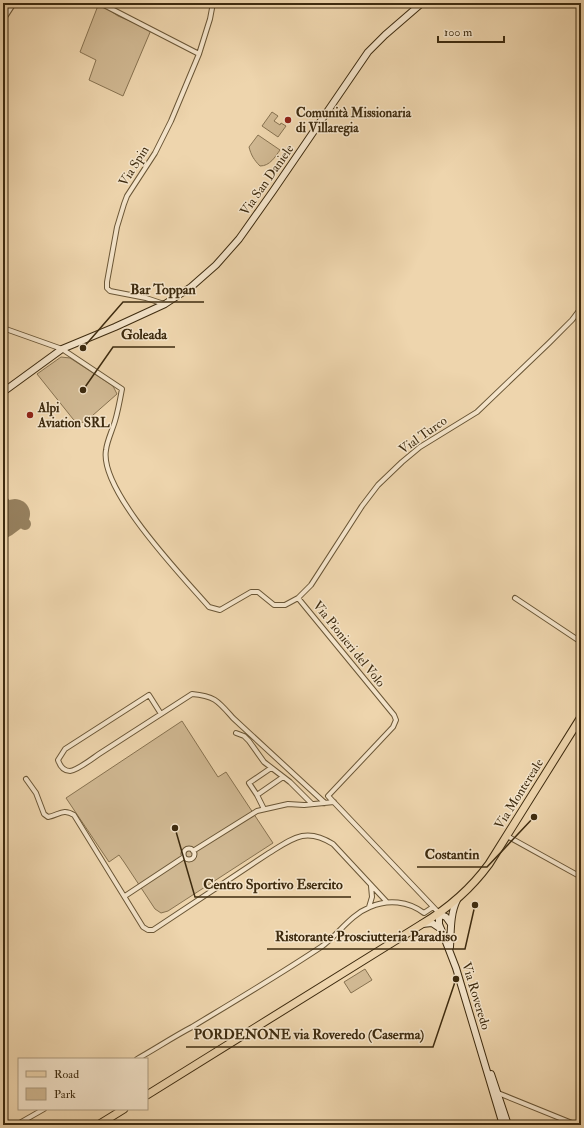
<svg xmlns="http://www.w3.org/2000/svg" width="584" height="1128" font-family="'IM FELL Double Pica',serif">
<rect width="100%" height="100%" fill="#eed5ad"/>
<filter id="stains"><feTurbulence type="fractalNoise" baseFrequency=".005" numOctaves="4"/><feColorMatrix values="0 0 0 0 .2 0 0 0 0 .09 0 0 0 0 .02 0 0 0 .5 -.17"/></filter>
<radialGradient id="worn" r=".72"><stop offset=".6" stop-color="#630" stop-opacity="0"/><stop offset="1" stop-color="#630" stop-opacity=".3"/></radialGradient>
<path fill="#d0b892" stroke="#877250" d="M 99,3 L 118,16 L 151,30 L 123,96 L 89,80 L 96,60 L 80,52 Z
M 272,112 L 278,116 L 274,121 L 280,125 L 281,123 L 286,126 L 278,137 L 262,126 Z
M 258,135 L 280,150 C 275,157 270,166 260,166 C 254,160 251,155 249,147 Z
M 61,357 L 70,358 L 113,386 L 117,394 L 84,423 L 82,422 L 77,424 L 37,374 Z
M 182,721 L 218,777 L 226,772 L 273,843 L 168,911 L 161,913 L 155,909 L 124,862 L 119,855 L 109,862 L 66,798 Z
M 365,969 L 372,980 L 351,993 L 344,982 Z"/>
<g fill="none" stroke-linecap="round" stroke-linejoin="round">
<path stroke="#96805e" stroke-width="12" d="M 3,502 L 25,524"/>
<path stroke="#96805e" stroke-width="30" d="M 3,523 L 15,514"/>
<g stroke="#6a5636" stroke-width="6">
<path id="street" d="M 100,3 L 199,54
M 3,20 L 14,3
M 164,304 L 146,298 L 110,291 L 107,288 L 107,282 L 117,227 L 124,204 L 127,196 L 155,153 L 171,121 L 199,54 L 210,19 L 213,3
M 3,328 L 62,349 L 122,389 C 120,400 118,411 115,421 C 112,431 107,441 106,450 C 99,490 183,577 209,607 L 220,610 L 251,592 L 258,592 L 274,605 L 285,605 L 298,598 L 394,715 L 396,720 L 393,727 L 328,796 L 439,913
M 298,598 L 311,585 L 362,506 L 378,485 L 402,462 L 420,447 L 477,412 L 549,343 L 572,320 L 581,308
M 515,598 L 581,642
M 161,714 L 149,695 L 65,749 L 58,760 C 60,766 63,771 70,771 C 78,770 93,758 99,754 C 130,734 161,714 192,694 C 215,696 218,701 233,718 L 325,803
M 236,733 L 244,736 L 249,741 L 264,762 L 290,782 L 312,804
M 271,768 L 249,783 L 257,795 L 283,777
M 26,779 L 36,793 L 44,814 L 48,817 C 59,815 63,808 74,815 L 143,927 L 148,930 L 153,930 L 269,853 C 293,838 306,827 333,844 L 386,901
M 257,795 L 264,809
M 507,836 L 581,877
M183.5 854a5.5 5.5 0 1 1 11 0a5.5 5.5 0 1 1-11 0Z
M 193,851 L 257,811 L 288,804 L 304,805 L 334,802
M 125,896 L 184,857
M 369,907 L 372,897 L 371,886
M 137,1059 C 155,1049 173,1037 192,1027 C 235,1001 279,975 321,947 C 338,935 350,915 370,907 C 388,899 408,901 424,913 L 433,907
M 498,1093 L 577,1125
M 16,1125 L 44,1109"/>
</g>
<g stroke="#3e2b0f" stroke-width="8">
<path id="secondary" d="M 3,392 L 62,349 L 115,327 L 165,304 L 191,287 L 216,265 L 239,239 L 273,191 L 368,52 L 385,35 L 422,3
M 422,924 L 432,923 L 441,929
M 451,924 L 446,917 L 439,914 L 439,924 L 456,968 L 503,1125
M 450,947 C 451,931 450,914 457,900
M 491,1074 L 508,1125"/>
</g>
<g stroke="#3e2b0f" stroke-width="9">
<path id="primary" d="M 147,1095 L 422,924 C 449,908 470,890 489,864 L 581,717
M 98,1125 L 124,1109"/>
</g>
<use href="#street" stroke="#f4e4ca" stroke-width="4"/>
<use href="#secondary" stroke="#f4e4ca" stroke-width="6"/>
<use href="#primary" stroke="#eed5ad" stroke-width="7"/>
</g>
<g fill="#8f2418" stroke="#f4e4ca" stroke-width="1.5">
<circle cx="288" cy="120" r="4"/>
<circle cx="30" cy="415" r="4"/>
</g>
<g text-anchor="middle" dominant-baseline="central" stroke-width="3" stroke-linejoin="round" paint-order="stroke">
<g font-size="13" font-weight="bold" fill="#3e2b0f" stroke="#f4e4ca" text-anchor="start">
<text x="296" y="113">Comunità Missionaria<tspan x="296" dy="15">di Villaregia</tspan></text>
<text x="38" y="408">Alpi<tspan x="38" dy="15">Aviation SRL</tspan></text>
</g>
<g font-size="13" fill="#3e2b0f" stroke="#f4e4ca">
<text transform="translate(134 166) rotate(-58)">Via Spin</text>
<text transform="translate(267 180) rotate(-55)">Via San Daniele</text>
<text transform="translate(423 435) rotate(-35)">Vial Turco</text>
<text transform="translate(349 644) rotate(51)">Via Pionieri del Volo</text>
<text transform="translate(519 794) rotate(-58)">Via Montereale</text>
<text transform="translate(476 996) rotate(73)">Via Roveredo</text>
</g>
</g>
<path fill="none" stroke="#3e2b0f" stroke-width="1.5" d="M83 348L123 302H204M83 390L113 347H175M534 817L487 867H417M175 828L195 897H351M475 905L465 949H267M456 979L433 1047H186"/>
<g fill="#3e2b0f" stroke="#f4e4ca" stroke-width="1.5">
<circle cx="83" cy="348" r="4"/>
<circle cx="83" cy="390" r="4"/>
<circle cx="534" cy="817" r="4"/>
<circle cx="175" cy="828" r="4"/>
<circle cx="475" cy="905" r="4"/>
<circle cx="456" cy="979" r="4"/>
</g>
<g font-size="14" text-anchor="middle" font-weight="bold" fill="#3e2b0f" stroke="#f4e4ca" stroke-width="3" stroke-linejoin="round" paint-order="stroke">
<text x="163" y="294">Bar Toppan</text>
<text x="144" y="339">Goleada</text>
<text x="452" y="859">Costantin</text>
<text x="273" y="889">Centro Sportivo Esercito</text>
<text x="366" y="941">Ristorante Prosciutteria Paradiso</text>
<text x="309" y="1039">PORDENONE via Roveredo (Caserma)</text>
</g>
<rect width="584" height="1128" fill="none" stroke="#eed5ad" stroke-width="16"/>
<rect x="4" y="4" width="576" height="1120" fill="none" stroke="#3e2b0f" stroke-width="2"/>
<rect x="8" y="8" width="568" height="1112" fill="none" stroke="#3e2b0f"/>
<rect x="18" y="1058" width="130" height="52" fill="#f4e4ca" stroke="#ab9a7f"/>
<rect x="26" y="1071" width="20" height="6" fill="#eed5ad" stroke="#ab9a7f"/>
<text x="54" y="1078" font-size="12" fill="#3e2b0f">Road</text>
<rect x="26" y="1088" width="20" height="12" fill="#d0b892" stroke="#ab9a7f"/>
<text x="54" y="1098" font-size="12" fill="#3e2b0f">Park</text>
<path d="M438 36v6h66v-6" fill="none" stroke="#3e2b0f" stroke-width="2"/>
<text x="444" y="36" font-size="12" fill="#3e2b0f" stroke="#f4e4ca" stroke-width="3" paint-order="stroke">100 m</text>
<rect width="100%" height="100%" filter="url(#stains)"/>
<rect width="100%" height="100%" fill="url(#worn)"/>
</svg>
